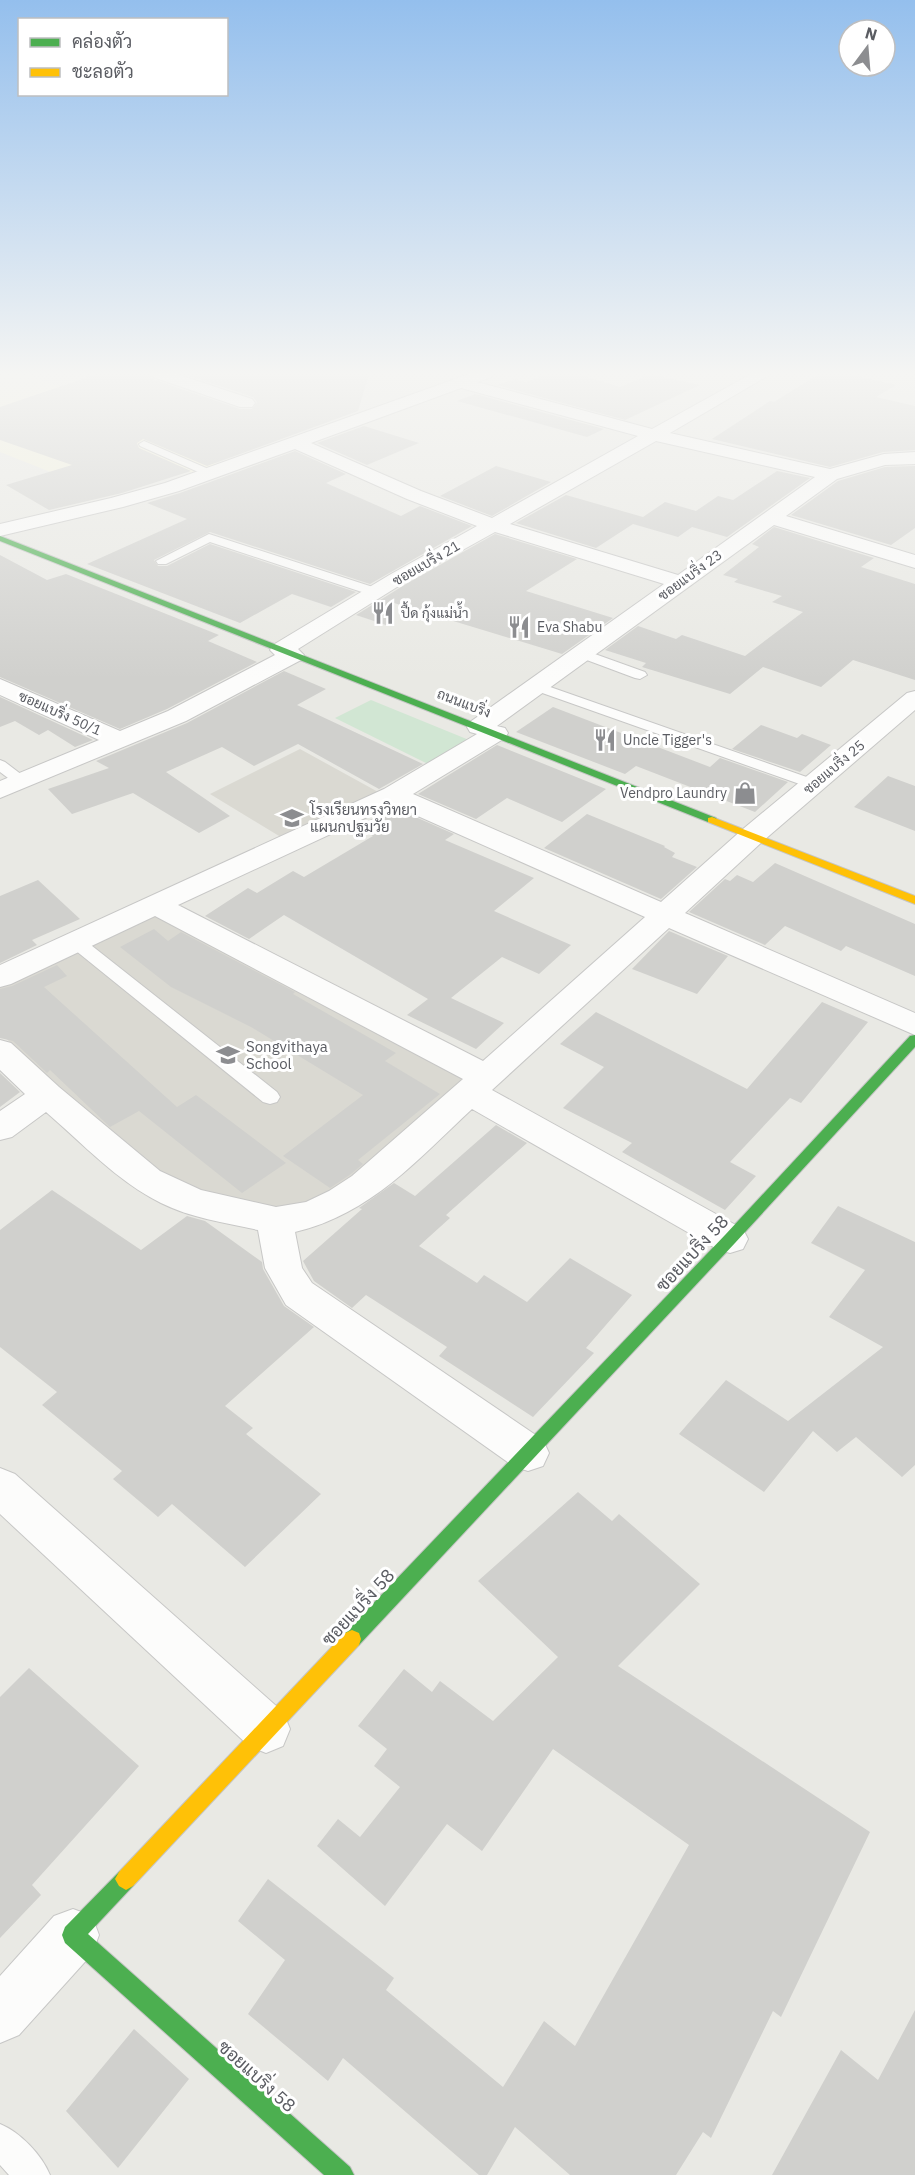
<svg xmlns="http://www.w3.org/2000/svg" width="915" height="2175" font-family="'IBM Plex Sans',Sarabun,sans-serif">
<rect width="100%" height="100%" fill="#e9e9e4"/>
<path fill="#f3f2dd" d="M 10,374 L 22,374 L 197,431 L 167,443 L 219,465 L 194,474 L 138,450 L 63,477 L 0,452 L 0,377 Z"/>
<path fill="#dad9d2" d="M 300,749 L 380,793 L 289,842 L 210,794 Z
M 159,911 L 474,1077 L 337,1191 L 302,1206 L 258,1207 L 186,1188 L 138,1159 L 0,1033 L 0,985 Z"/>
<path fill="#d1e6d3" d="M 371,700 L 469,740 L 428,764 L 335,718 Z"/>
<path fill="#d0d0cd" d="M 97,374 L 149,374 L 152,379 L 240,409 L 252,409 L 257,402 L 253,397 L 184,374 L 369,374 L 358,411 L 207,466 L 143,439 L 137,443 L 139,448 L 191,471 L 122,493 L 49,510 L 6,485 L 72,465 L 0,440 L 0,407 Z
M 547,374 L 578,374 L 620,387 L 651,374 L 700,385 L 625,420 L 497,385 L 515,379 L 526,382 Z
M 819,374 L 847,374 L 896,385 L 876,397 L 915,406 L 915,450 L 883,452 L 830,467 L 712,439 L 770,401 L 774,402 Z
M 475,394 L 604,429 L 587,437 L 457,401 Z
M 364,426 L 419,443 L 367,465 L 317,443 Z
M 295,451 L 346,474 L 326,483 L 401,516 L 420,506 L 472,526 L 370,584 L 210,532 L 154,560 L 158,566 L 167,566 L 210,544 L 356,592 L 331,607 L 292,594 L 240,623 L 87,564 L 187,519 L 147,503 L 180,493 Z
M 496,466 L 551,482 L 492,516 L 440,496 Z
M 915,466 L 915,528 L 891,545 L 791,515 L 838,481 L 885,467 Z
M 777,471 L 810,478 L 727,537 L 692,527 L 678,537 L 633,524 L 596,548 L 516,523 L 566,495 L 643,517 L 665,502 L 696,511 L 718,496 L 733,500 Z
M 774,527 L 874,558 L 861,567 L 915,584 L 915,680 L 853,660 L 821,687 L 763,667 L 730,694 L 642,667 L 646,663 L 605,650 L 638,626 L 676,639 L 682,635 L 745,656 L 803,612 L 772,602 L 782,596 L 734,582 L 738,579 L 723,575 L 759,547 L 752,544 Z
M 495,534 L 577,559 L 526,591 L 613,618 L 562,654 L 394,603 L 386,625 L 356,615 L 406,584 Z
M 0,555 L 47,580 L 66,574 L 219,635 L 208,641 L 257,662 L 167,709 L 120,729 L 0,677 Z
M 284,671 L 326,689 L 297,705 L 423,764 L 379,789 L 298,744 L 254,766 L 222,747 L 166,772 L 230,816 L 199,833 L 133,793 L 72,814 L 48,789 L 109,768 L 96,761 L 187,723 Z
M 0,697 L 93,740 L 75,747 L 48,730 L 39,735 L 15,721 L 0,727 Z
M 553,707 L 710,767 L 720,758 L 788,782 L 755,812 L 636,766 L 625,774 L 516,732 Z
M 761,725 L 797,738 L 802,734 L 831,745 L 800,772 L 732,749 Z
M 497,745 L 606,789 L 562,822 L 507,798 L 476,819 L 418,794 Z
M 888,776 L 915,786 L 915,831 L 854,807 Z
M 393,807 L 454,834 L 445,840 L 534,878 L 494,911 L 571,945 L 539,974 L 502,957 L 451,998 L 504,1023 L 476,1049 L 407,1015 L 428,999 L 284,915 L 249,939 L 205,916 L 248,888 L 257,893 L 293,871 L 304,877 L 373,836 L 357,827 Z
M 587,814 L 665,846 L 664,847 L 675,853 L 672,857 L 697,867 L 661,899 L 544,848 Z
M 775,863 L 915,924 L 915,976 L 846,946 L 841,951 L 785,926 L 765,945 L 689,912 L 725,879 L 730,881 L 737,875 L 753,882 Z
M 38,880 L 80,919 L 32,940 L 37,945 L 0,963 L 0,896 Z
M 154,929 L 168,941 L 181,932 L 295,992 L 293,994 L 396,1053 L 385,1061 L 440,1094 L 358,1160 L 363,1164 L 351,1174 L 330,1188 L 283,1156 L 363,1095 L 251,1027 L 171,987 L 120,947 Z
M 669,931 L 728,956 L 697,994 L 632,969 Z
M 57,965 L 67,976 L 44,987 L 177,1107 L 196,1095 L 286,1163 L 242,1193 L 139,1111 L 110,1127 L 50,1070 L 47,1073 L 13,1041 L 0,1038 L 0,989 L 12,986 Z
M 822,1002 L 868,1022 L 801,1103 L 790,1098 L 730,1162 L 756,1176 L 725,1210 L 622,1152 L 632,1143 L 563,1108 L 604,1067 L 560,1044 L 596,1012 L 747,1089 Z
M 0,1073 L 20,1092 L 0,1107 Z
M 496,1125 L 527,1143 L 446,1215 L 450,1218 L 419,1246 L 477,1283 L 484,1275 L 527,1302 L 570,1258 L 632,1295 L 586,1348 L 594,1353 L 533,1417 L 439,1356 L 447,1347 L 366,1295 L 352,1308 L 314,1281 L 303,1261 L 362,1209 L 359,1208 L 394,1183 L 415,1196 Z
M 52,1190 L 141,1250 L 187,1216 L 205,1221 L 262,1262 L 263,1269 L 284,1306 L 314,1327 L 225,1406 L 253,1428 L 246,1434 L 321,1494 L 245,1567 L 172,1504 L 158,1517 L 113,1479 L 122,1471 L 42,1405 L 57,1392 L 0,1347 L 0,1230 Z
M 838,1206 L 915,1242 L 915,1465 L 902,1477 L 856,1437 L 837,1452 L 813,1431 L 764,1492 L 679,1434 L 726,1380 L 788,1421 L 883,1347 L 829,1317 L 865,1270 L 811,1243 Z
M 578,1492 L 612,1521 L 619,1514 L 700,1584 L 618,1666 L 870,1832 L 781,2017 L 773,2011 L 711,2138 L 703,2132 L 676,2175 L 570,2175 L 515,2127 L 487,2175 L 479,2175 L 343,2058 L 328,2081 L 248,2014 L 285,1960 L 238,1921 L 268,1879 L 394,1978 L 386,1990 L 503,2087 L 544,2021 L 575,2046 L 689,1845 L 553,1749 L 482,1851 L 447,1824 L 385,1906 L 317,1846 L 338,1819 L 360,1837 L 400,1787 L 374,1766 L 387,1749 L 358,1726 L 404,1669 L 432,1692 L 440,1681 L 493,1721 L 558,1657 L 478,1581 Z
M 29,1668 L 139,1766 L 32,1885 L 41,1895 L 0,1938 L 0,1697 Z
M 915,2010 L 915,2175 L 772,2175 L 841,2050 L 878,2080 Z
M 134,2029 L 189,2079 L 118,2168 L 66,2111 Z"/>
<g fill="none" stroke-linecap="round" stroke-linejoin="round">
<g stroke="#c7c7c6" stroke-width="2">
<path id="lane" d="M 144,441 L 213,471 L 215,473 L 213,475 L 205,475 L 140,446 L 139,444 Z
M 209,534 L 379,589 L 381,592 L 379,595 L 371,595 L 210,542 L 166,564 L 158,564 L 156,561 Z
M 581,649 L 645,672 L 647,675 L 640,679 L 635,678 L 576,656 L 574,653 L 576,650 Z
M 536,682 L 818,781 L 821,784 L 813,789 L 808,787 L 531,689 L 529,686 Z
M 0,760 L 5,762 L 26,778 L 29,781 L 26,784 L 16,784 L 0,772 Z
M 76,937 L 82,938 L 277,1092 L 280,1097 L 277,1102 L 270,1104 L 263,1102 L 70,946 L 67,942 L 70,938 Z
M 0,2124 C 20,2132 42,2155 50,2175 L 9,2175 L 0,2165 Z"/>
</g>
<g stroke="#c7c7c6" stroke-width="2">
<path id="street" d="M 151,374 L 176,374 L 252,399 L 255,403 L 252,407 L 240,407 L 153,377 Z
M 469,374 L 493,374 L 491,377 L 477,382 L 652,429 L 751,374 L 771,374 L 670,433 L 830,469 L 884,454 L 915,452 L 915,464 L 885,465 L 837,479 L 786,516 L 915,555 L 915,568 L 774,525 L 497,726 L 505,728 L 508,733 L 505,738 L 413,794 L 661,902 L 743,829 L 907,693 L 915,691 L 915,710 L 763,841 L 685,913 L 915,1013 L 915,1035 L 669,928 L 492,1090 L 743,1229 L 748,1239 L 743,1249 L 730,1253 L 717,1249 L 472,1109 C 417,1160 371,1214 295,1232 L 302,1268 L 312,1283 L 543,1440 L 549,1453 L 543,1466 L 528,1471 L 513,1466 L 286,1305 L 265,1268 L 258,1230 C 226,1223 191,1218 161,1203 C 118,1182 82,1143 46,1112 L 12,1137 L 0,1140 L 0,1111 L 25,1094 L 0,1070 L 0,1040 L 11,1043 L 59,1087 L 160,1171 L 201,1190 L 276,1207 L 306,1202 L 329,1191 L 352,1176 L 463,1079 L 155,916 L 11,984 L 0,987 L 0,965 L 384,789 L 477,734 L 470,732 L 467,727 L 470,722 L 664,584 L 495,532 L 405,582 L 298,649 L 304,655 L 301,660 L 186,721 L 0,798 L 0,781 L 99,740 L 0,695 L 0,679 L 120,731 L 168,711 L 275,655 L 270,650 L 273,645 L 391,574 L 477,526 L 407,499 L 295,449 L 179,491 L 123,507 L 0,536 L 0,524 L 111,498 L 165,483 ZM 461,388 L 638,436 L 492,518 L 421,491 L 311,443 ZM 656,441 L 815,477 L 678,575 L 510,524 ZM 393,805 L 645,917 L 483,1061 L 178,905 Z
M 0,1468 L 15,1474 L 283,1712 L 290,1729 L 283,1746 L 266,1753 L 249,1746 L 0,1514 Z
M 73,1909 L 92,1916 L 99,1935 L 92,1954 L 19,2035 L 0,2043 L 0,1976 L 54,1916 Z"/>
</g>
<g stroke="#c5c5c5" stroke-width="2">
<path id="fast" d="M 0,536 L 716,818 L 717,820 L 716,822 L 708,822 L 0,541 Z
M 915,1035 L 915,1047 L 735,1243 L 359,1645 L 352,1648 L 345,1645 L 343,1639 L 345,1633 L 725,1235 L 910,1036 Z
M 126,1868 L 133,1872 L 137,1879 L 133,1886 L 88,1934 L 350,2167 L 354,2175 L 324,2175 L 65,1943 L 62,1935 L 65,1927 L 119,1872 Z"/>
</g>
<g stroke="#c5c5c5" stroke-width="2">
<path id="slow" d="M 712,817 L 915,896 L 915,904 L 708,822 L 708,818 Z
M 352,1630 L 359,1633 L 361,1639 L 359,1645 L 133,1886 L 126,1890 L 119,1886 L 115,1879 L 119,1872 L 345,1633 Z"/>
</g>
<use href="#lane" fill="#fcfcfb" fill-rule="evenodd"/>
<use href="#street" fill="#fcfcfb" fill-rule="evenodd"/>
<use href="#fast" fill="#4caf50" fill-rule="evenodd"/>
<use href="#slow" fill="#ffc107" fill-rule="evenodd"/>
</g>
<linearGradient id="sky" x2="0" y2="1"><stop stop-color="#94bfed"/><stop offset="0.55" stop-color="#f5f5f3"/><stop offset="1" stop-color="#f5f5f3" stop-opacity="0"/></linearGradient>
<rect width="915" height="679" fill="url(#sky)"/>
<defs>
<g id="restaurant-bare" transform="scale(1.8)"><path d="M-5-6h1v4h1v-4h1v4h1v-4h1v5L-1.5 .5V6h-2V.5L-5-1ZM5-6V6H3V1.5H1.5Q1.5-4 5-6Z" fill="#8c8d90" stroke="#fff" stroke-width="2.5" paint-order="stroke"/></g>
<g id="shop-bare" transform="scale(1.8)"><path d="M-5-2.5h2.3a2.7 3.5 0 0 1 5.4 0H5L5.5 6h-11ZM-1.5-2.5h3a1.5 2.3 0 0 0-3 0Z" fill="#8c8d90" stroke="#fff" stroke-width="2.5" paint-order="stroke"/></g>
<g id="school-bare" transform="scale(1.8)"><path d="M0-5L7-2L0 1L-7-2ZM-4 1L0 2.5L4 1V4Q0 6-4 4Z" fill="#8c8d90" stroke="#fff" stroke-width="2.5" paint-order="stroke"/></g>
</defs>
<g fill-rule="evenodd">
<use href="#restaurant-bare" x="383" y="613"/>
<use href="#restaurant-bare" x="519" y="627"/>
<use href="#restaurant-bare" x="605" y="740"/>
<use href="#shop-bare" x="745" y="793"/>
<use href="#school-bare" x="292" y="818"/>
<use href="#school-bare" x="228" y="1055"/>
</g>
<g text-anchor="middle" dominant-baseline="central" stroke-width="6" stroke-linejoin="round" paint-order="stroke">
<g font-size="14" fill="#5a5c62" stroke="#fff">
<text transform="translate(426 563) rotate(-30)">ซอยแบริ่ง 21</text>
<text transform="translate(690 575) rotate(-36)">ซอยแบริ่ง 23</text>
<text transform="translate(464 703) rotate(21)">ถนนแบริ่ง</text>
<text transform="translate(60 713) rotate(24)">ซอยแบริ่ง 50/1</text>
<text transform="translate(834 767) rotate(-40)">ซอยแบริ่ง 25</text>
</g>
<g font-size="14" fill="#5a5c62" stroke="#fff" text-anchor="start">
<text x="401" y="613">ปื้ด กุ้งแม่น้ำ</text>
<text x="537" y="627">Eva Shabu</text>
<text x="623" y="740">Uncle Tigger's</text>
<text x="727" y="793" text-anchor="end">Vendpro Laundry</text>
</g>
<g font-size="15" fill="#5a5c62" stroke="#fff" text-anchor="start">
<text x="310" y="809">โรงเรียนทรงวิทยา<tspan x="310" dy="17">แผนกปฐมวัย</tspan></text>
<text x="246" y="1046">Songvithaya<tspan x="246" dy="17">School</tspan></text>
</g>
<g font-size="18" fill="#5a5c62" stroke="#fff">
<text transform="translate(692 1253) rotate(-47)">ซอยแบริ่ง 58</text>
<text transform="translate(358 1607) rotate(-47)">ซอยแบริ่ง 58</text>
<text transform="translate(257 2076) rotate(42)">ซอยแบริ่ง 58</text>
</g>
</g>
<rect x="18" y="18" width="210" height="78" fill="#ffffff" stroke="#bdbec0" stroke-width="1.5"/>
<rect x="30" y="38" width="30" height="9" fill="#4caf50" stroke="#bdbec0" stroke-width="1.5"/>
<text x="72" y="48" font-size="18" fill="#5a5c62">คล่องตัว</text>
<rect x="30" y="68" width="30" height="9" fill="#ffc107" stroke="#bdbec0" stroke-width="1.5"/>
<text x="72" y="78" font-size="18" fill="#5a5c62">ชะลอตัว</text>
<g transform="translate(867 48) rotate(16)"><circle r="28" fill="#ffffff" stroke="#bdbec0" stroke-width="1.5"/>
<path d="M0-4.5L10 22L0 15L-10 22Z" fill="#8c8d90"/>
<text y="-9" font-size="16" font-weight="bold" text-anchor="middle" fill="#5a5c62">N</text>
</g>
</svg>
